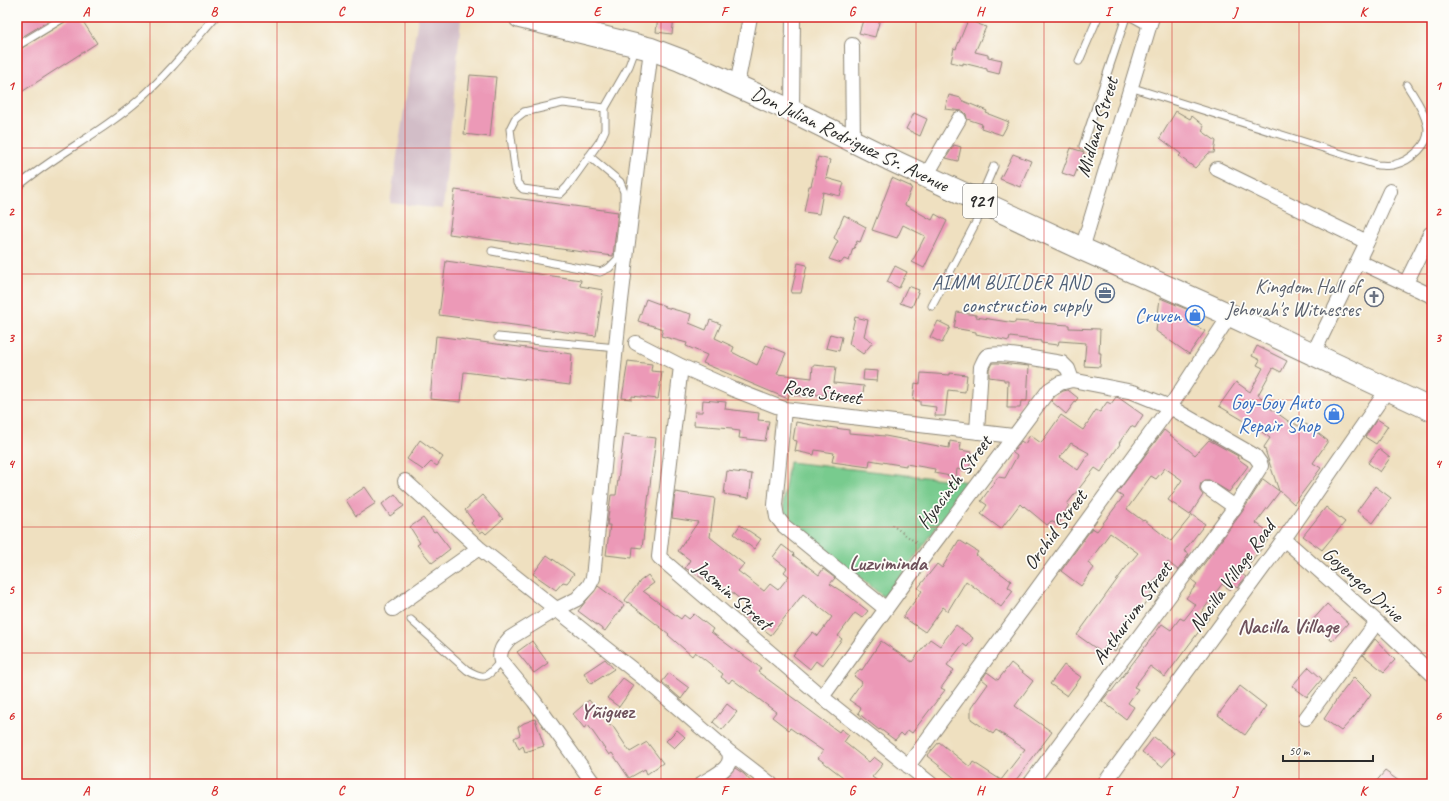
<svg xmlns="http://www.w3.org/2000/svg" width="1449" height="801" font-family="Caveat,sans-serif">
<rect width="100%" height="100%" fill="#fdfcf7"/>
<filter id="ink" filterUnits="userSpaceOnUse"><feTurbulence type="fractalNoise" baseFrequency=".025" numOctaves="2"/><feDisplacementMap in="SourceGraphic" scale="8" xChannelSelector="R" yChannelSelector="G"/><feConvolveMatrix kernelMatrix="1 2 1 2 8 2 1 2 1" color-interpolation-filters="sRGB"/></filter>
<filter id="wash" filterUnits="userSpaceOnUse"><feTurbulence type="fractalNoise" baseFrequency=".012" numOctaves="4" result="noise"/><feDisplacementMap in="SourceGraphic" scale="16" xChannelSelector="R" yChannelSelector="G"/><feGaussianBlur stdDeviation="0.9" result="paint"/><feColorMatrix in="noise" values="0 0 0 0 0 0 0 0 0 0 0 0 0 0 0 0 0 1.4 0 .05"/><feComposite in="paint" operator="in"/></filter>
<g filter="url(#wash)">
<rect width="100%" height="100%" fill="#efe0c0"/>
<path fill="#d2bdc7" d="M 418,17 L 455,17 L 461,19 L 443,209 L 390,203 Z"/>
<path fill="#78cb8e" stroke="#527b5c" d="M 789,462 L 970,482 L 885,598 L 790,521 L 784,511 L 783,501 Z"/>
<g id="blocks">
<path fill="#ec99b7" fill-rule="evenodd" d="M 17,17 L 48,17 L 50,20 L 17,40 Z
M 73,17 L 80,17 L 97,43 L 17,95 L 17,51 Z
M 658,17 L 674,17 L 672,34 L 656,32 Z
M 864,17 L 875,17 L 880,19 L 875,37 L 859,33 Z
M 968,20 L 986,27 L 975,52 L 988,55 L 988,57 L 1002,60 L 999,74 L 987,71 L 987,69 L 963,63 L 963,65 L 951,62 L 954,48 L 956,49 Z
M 470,75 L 496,77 L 490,137 L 464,134 Z
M 949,95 L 961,98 L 961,100 L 987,111 L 986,113 L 1009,122 L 1002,135 L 981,128 L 982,124 L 967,119 L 966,114 L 963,111 L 945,109 Z
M 1176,111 L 1190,119 L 1192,116 L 1204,126 L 1202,131 L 1216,141 L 1214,153 L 1209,153 L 1195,168 L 1179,156 L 1181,154 L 1160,138 Z
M 914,113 L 927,119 L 920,136 L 906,129 Z
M 954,145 L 961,147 L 958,161 L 946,158 Z
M 1071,148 L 1084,152 L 1074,177 L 1062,173 Z
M 1013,154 L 1031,161 L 1020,187 L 1000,179 Z
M 818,157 L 830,160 L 826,178 L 844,183 L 840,196 L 823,192 L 819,214 L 804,212 L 809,186 L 811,186 Z
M 892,178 L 912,187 L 905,205 L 932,220 L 935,214 L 947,221 L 924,268 L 912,262 L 925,236 L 903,225 L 897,238 L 872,230 Z
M 455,190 L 618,212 L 613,256 L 449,234 Z
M 844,215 L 866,227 L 860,242 L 857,241 L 854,249 L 853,248 L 849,261 L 844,259 L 841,263 L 829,259 L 838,241 L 834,238 Z
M 446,261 L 581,280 L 580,286 L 603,290 L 596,336 L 439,315 Z
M 798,263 L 807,265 L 801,293 L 791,293 Z
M 895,266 L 907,272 L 899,288 L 887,282 Z
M 908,286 L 919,290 L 912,307 L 900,303 Z
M 1160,298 L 1191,311 L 1188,322 L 1205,331 L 1189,354 L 1156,331 Z
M 646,299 L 665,306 L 665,307 L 691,314 L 689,323 L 706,330 L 710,320 L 721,324 L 715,338 L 734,347 L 732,352 L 757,365 L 766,345 L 786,353 L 777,374 L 812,378 L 813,365 L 836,367 L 834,383 L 864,386 L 862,402 L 837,400 L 838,396 L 808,394 L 808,397 L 789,394 L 788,399 L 703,363 L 707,355 L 686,346 L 687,343 L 661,336 L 663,329 L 638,321 Z
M 957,312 L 976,315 L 976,317 L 1015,323 L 1015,321 L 1069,325 L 1069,328 L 1100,329 L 1099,353 L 1101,353 L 1100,367 L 1084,366 L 1086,343 L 1059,341 L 1058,345 L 1041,343 L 1041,341 L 1010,337 L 1009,341 L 976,334 L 976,332 L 954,328 Z
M 855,317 L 868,320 L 864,336 L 873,342 L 863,354 L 849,344 Z
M 938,321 L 950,327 L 942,343 L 930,337 Z
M 830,334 L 842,337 L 839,351 L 826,348 Z
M 436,336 L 572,354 L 570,385 L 464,372 L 461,402 L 430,399 Z
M 1257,346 L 1287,361 L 1281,372 L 1273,368 L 1258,395 L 1272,405 L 1270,408 L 1291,423 L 1292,422 L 1302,428 L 1306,424 L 1328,441 L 1313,463 L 1321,468 L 1294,504 L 1280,491 L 1256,523 L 1272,534 L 1257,555 L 1256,555 L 1242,574 L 1246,577 L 1237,588 L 1233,585 L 1230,590 L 1222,584 L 1201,613 L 1209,618 L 1165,677 L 1150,666 L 1134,687 L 1138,689 L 1128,703 L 1134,707 L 1126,719 L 1102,701 L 1110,691 L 1111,692 L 1162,624 L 1171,630 L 1180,618 L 1184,620 L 1196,605 L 1186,598 L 1197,584 L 1192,580 L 1242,512 L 1263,479 L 1279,491 L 1264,447 L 1270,438 L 1258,429 L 1219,406 L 1236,382 L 1250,392 L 1263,368 L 1257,365 L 1260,360 L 1252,356 Z
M 628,361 L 652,364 L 651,371 L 662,372 L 658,399 L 632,396 L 632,399 L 622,398 Z
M 992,363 L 1000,363 L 1029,366 L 1027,401 L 1021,401 L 1020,408 L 1007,408 L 1008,381 L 1004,381 L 1004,379 L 989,377 L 989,369 Z
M 864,370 L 878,371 L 877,381 L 863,380 Z
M 921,373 L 950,375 L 950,373 L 967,375 L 965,392 L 948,390 L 945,416 L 935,416 L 936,407 L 920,405 L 920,401 L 913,400 L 915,383 L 920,384 Z
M 1068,390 L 1078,398 L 1066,414 L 1051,401 L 1055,396 L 1063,391 Z
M 1116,397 L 1119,398 L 1143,415 L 1135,428 L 1131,426 L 1119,443 L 1120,444 L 1101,472 L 1095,468 L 1067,504 L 1069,505 L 1058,525 L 1051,521 L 1047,525 L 1024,506 L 1023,507 L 1020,504 L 1001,529 L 981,514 L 987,505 L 981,501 L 998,477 L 1005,478 L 1017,456 L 1013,453 L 1021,441 L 1025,444 L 1030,435 L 1041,443 L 1061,415 L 1083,430 L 1096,410 L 1100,412 L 1107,402 L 1111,404 ZM 1071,443 L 1089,453 L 1078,470 L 1060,457 Z
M 703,400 L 726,402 L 725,409 L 759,413 L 758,420 L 769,421 L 765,441 L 739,438 L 740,431 L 732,430 L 732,428 L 694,425 L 695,412 L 702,412 Z
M 1377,419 L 1388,426 L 1376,444 L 1365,437 Z
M 796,422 L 828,428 L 828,427 L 849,430 L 849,433 L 885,436 L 949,448 L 950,441 L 961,443 L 960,450 L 972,452 L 969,471 L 957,469 L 956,477 L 934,473 L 935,469 L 906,464 L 906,466 L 870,460 L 869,467 L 832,462 L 834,453 L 815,450 L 814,455 L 795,451 L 797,441 L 793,440 Z
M 1164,430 L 1195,455 L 1209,440 L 1238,456 L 1237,458 L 1248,466 L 1229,492 L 1209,480 L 1205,480 L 1201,483 L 1200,487 L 1200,491 L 1203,495 L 1190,515 L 1168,500 L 1182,480 L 1165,468 L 1156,479 L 1151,476 L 1127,509 L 1143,521 L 1144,520 L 1171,541 L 1192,515 L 1205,524 L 1184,551 L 1189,554 L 1178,570 L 1168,562 L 1148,590 L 1152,593 L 1138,613 L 1134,610 L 1122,626 L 1124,628 L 1116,641 L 1120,644 L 1115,652 L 1106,646 L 1101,652 L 1077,635 L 1124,570 L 1138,553 L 1110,533 L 1088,563 L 1094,568 L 1081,586 L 1061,571 L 1092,528 L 1097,531 L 1123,497 L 1117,493 Z
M 624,434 L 656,438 L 642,548 L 633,547 L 632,558 L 606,555 L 610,525 L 607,525 L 611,495 L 616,495 Z
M 420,440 L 443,457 L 437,466 L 431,462 L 423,470 L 407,459 Z
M 1379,449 L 1390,458 L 1380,472 L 1368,463 Z
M 727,471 L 752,474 L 749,498 L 724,494 Z
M 1375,486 L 1391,498 L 1373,523 L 1357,511 Z
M 365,487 L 376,503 L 356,516 L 346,500 Z
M 675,492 L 715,498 L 710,537 L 744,564 L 738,571 L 764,591 L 770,584 L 778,590 L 789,576 L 784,572 L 787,568 L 773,557 L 782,545 L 794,554 L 793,555 L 819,575 L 823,569 L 835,578 L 830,584 L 849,596 L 868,611 L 862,618 L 855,613 L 838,636 L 842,639 L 822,666 L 816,661 L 810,669 L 793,655 L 813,632 L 818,636 L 832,617 L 803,594 L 771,635 L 745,615 L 751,608 L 725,587 L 721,591 L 706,579 L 705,580 L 685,568 L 690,560 L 678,551 L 698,522 L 672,518 Z
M 395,494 L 404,506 L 390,516 L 382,504 Z
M 482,495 L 503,519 L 486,534 L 483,531 L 480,533 L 471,523 L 473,521 L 465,510 Z
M 1326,507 L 1345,522 L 1322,550 L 1303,536 Z
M 423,518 L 434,532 L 436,531 L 450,549 L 432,563 L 417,545 L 420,543 L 410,527 Z
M 740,525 L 761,539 L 754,549 L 734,534 Z
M 959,540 L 978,552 L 976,555 L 1011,581 L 1008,587 L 1013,591 L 1001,607 L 966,581 L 948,611 L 943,607 L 925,632 L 903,617 L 922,591 L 918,588 L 937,564 L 942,568 Z
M 547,555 L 574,574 L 567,583 L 563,582 L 556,590 L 533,574 Z
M 648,575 L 654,583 L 643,591 L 681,619 L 684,615 L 689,619 L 694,614 L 713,629 L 711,632 L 739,653 L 739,652 L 761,668 L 758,672 L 839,732 L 841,729 L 849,735 L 844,742 L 869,762 L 874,757 L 883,764 L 872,777 L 882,784 L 848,784 L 842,779 L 843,777 L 818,758 L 823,751 L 790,728 L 789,730 L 772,717 L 776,712 L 732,679 L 729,683 L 721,677 L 723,674 L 695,652 L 692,656 L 668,635 L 669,634 L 628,602 L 627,603 L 625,600 L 639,583 L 639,582 Z
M 598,586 L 624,605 L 605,631 L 578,611 Z
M 1327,604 L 1348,623 L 1332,641 L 1311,622 Z
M 956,625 L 973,638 L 967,647 L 963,644 L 947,665 L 954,670 L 941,688 L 945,690 L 912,733 L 908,730 L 904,736 L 901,733 L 895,740 L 880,729 L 879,730 L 858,713 L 861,708 L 849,700 L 862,682 L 854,676 L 860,669 L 862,670 L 881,641 L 912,662 L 930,639 L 940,646 Z
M 1375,639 L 1395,660 L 1384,672 L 1363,655 Z
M 532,641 L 548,663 L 534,673 L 517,652 Z
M 605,659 L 614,669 L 591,684 L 584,673 Z
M 1011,663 L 1033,681 L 1015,706 L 1052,732 L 1013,784 L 962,784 L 927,756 L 939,742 L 970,767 L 973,762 L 1001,780 L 1025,749 L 996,730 L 993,734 L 971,719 L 971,708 L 988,684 L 982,679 L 987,672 L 998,680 Z
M 1064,665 L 1081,677 L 1067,696 L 1050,684 Z
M 1309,667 L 1322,679 L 1307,697 L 1292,686 Z
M 669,673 L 689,688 L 681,699 L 662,682 Z
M 1354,677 L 1371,694 L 1355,716 L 1341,731 L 1324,719 L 1337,699 Z
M 623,678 L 634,686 L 619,707 L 607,698 Z
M 1240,686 L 1266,706 L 1245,735 L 1218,715 Z
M 589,700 L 610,726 L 612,725 L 630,752 L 647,742 L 663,763 L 647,774 L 645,769 L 629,778 L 612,753 L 609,755 L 588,725 L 584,728 L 573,714 Z
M 727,704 L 737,712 L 722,730 L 713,722 Z
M 535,719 L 544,746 L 525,752 L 523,746 L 519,749 L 514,738 L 520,735 L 518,727 L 524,723 Z
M 677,730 L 685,737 L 674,748 L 666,741 Z
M 1154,737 L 1175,753 L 1162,767 L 1142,752 Z
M 735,768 L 744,774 L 753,784 L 729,784 L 725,779 Z
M 1385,771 L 1403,784 L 1374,784 Z"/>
</g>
</g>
<g filter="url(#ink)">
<use href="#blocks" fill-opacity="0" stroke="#8d8676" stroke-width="1"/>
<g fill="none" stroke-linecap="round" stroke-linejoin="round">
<g stroke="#8d8676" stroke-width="9">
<path id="lane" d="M 1131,17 L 1149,27
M 17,46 L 65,17
M 1079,61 L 1098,17
M 1130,87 L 1377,165 C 1382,165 1388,166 1393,165 C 1410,161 1433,144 1427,124 C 1424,110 1414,97 1407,85
M 605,108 L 563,103 L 524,112 L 515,119 L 510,129 L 517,183 L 523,189 L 560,194 L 567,187 L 600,141 L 605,130 L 605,108 L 629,66 L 636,47
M 1083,146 L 1126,17
M 17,187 C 56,154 103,132 141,98 C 168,74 191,45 215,17
M 980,199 L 994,166
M 492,251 L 600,272 L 609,268 L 618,259 L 624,205 L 624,192 L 620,182 L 589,156
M 932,306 L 984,207
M 498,337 L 617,348
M 411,620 L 467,670 C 486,681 487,677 501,661"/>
</g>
<g stroke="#8d8676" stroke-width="16">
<path id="street" d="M 852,45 L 853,142
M 737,85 L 750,17
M 792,111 L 793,19 L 792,17
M 1217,169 L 1367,242
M 926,176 L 959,119
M 1082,249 L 1152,17
M 1358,261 L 1432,296
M 1406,283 L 1430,234
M 636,343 L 681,366 L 735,390 L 784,409 L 1013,436
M 1313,354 L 1367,242 L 1390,191
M 681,366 L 659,557 L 822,697 L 931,784
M 784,409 L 775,505 L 777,517 L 784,526 L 886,609
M 977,432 L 981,367 C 983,363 984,359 987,356 C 996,350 1049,361 1062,363 L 1068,369 L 1072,380
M 405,481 L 479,548 L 647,681 L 728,751 C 737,767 713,776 701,784
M 1208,488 L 1235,507
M 1284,539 L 1377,622 L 1432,674
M 393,609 L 479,548
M 822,697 L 928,551 L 1049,390 L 1060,383 L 1072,380 L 1133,392 L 1170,407 L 1255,456 L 1260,463 L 1261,466 L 1235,507 L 1030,784
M 1306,718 L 1377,622
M 728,751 L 771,784
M 908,766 L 1170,407 L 1230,315
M 594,784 L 534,701 L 501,661 C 498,651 504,645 510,638 L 557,609 L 577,599 L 589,586 L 593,578 L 618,326 L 651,49
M 1104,784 L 1284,539 L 1388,389"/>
</g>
<g stroke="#8d8676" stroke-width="24">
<path id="primary" d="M 520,17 L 651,49 L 680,60 L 792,111 L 889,159 L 1082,249 L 1230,315 L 1432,410"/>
</g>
<path stroke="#8d8676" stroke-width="2" stroke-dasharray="1 3" stroke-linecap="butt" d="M 892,525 L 918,544"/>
<use href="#lane" stroke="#fff" stroke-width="7"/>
<use href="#street" stroke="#fff" stroke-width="14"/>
<use href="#primary" stroke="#fff" stroke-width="22"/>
</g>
</g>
<path fill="none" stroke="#d62828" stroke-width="1" stroke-opacity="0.55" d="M 150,17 L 150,784M 277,17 L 277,784M 405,17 L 405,784M 533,17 L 533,784M 661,17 L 661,784M 788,17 L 788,784M 916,17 L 916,784M 1044,17 L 1044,784M 1172,17 L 1172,784M 1299,17 L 1299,784M 17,148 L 1432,148M 17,274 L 1432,274M 17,400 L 1432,400M 17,527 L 1432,527M 17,653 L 1432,653"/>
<defs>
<g id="office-ring" transform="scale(1)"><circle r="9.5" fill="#fdfcf7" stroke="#5c6f8a" stroke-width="1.5"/><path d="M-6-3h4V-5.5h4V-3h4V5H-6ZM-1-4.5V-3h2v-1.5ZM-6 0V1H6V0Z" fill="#5c6f8a"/></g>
<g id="church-ring" transform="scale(1)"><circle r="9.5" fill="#fdfcf7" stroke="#6b7280" stroke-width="1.5"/><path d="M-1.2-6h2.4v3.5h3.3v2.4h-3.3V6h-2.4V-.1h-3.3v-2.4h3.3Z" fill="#6b7280"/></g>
<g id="shop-ring" transform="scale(1)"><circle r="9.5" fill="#fdfcf7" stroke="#3f7fe0" stroke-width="1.5"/><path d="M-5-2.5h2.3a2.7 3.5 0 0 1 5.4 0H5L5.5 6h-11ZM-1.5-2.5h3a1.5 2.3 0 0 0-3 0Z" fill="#3f7fe0"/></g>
</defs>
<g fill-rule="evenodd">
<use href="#office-ring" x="1105" y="293"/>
<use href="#church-ring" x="1374" y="297"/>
<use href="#shop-ring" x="1195" y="315"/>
<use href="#shop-ring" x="1334" y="414"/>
</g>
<g text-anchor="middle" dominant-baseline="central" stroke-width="3.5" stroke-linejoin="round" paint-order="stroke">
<rect fill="#fdfcf7" stroke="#6a6a68" stroke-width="1" x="963" y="184" width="34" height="34" rx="3"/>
<g font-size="19" font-weight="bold" fill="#2b2b2b">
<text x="980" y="201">921</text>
</g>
<g font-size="20" fill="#2b2b2b" stroke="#fdfcf7">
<text transform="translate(1097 127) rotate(-73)">Midland Street</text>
<text transform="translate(850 139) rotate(26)">Don Julian Rodriguez Sr. Avenue</text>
<text transform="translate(822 392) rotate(9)">Rose Street</text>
<text transform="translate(954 482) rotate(-53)">Hyacinth Street</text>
<text transform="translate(1055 530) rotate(-54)">Orchid Street</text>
<text transform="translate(1232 576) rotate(-54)">Nacilla Village Road</text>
<text transform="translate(1363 584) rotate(42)">Goyengco Drive</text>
<text transform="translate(733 595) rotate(41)">Jasmin Street</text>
<text transform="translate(1132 613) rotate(-54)">Anthurium Street</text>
</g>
<g font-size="20" fill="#4e5e75" stroke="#fdfcf7" text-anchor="end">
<text x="1091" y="282">AIMM BUILDER AND<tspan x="1091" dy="23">construction supply</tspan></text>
</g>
<g font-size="20" fill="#5b616d" stroke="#fdfcf7" text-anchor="end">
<text x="1360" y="286">Kingdom Hall of<tspan x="1360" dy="23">Jehovah's Witnesses</tspan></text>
</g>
<g font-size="20" fill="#366cbe" stroke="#fdfcf7" text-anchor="end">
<text x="1181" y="315">Cruven</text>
<text x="1320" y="402">Goy-Goy Auto<tspan x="1320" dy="23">Repair Shop</tspan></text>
</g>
<g font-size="21" font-weight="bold" fill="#6f525c" stroke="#fdfcf7">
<text x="888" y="563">Luzviminda</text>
<text x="1288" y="626">Nacilla Village</text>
<text x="607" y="711">Yñiguez</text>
</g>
</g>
<rect width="1449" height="801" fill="none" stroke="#fdfcf7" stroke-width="44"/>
<path d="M1283 755v6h90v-6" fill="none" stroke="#2b2b2b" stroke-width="2"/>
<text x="1289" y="755" font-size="12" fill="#2b2b2b" stroke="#fdfcf7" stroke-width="3" paint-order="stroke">50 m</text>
<rect x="22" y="22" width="1405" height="757" fill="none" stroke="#d62828" stroke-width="1.5"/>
<g font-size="13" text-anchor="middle" font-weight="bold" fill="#d62828">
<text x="86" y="16">A</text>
<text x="214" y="16">B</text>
<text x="341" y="16">C</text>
<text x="469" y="16">D</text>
<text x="597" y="16">E</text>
<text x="724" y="16">F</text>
<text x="852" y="16">G</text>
<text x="980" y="16">H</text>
<text x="1108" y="16">I</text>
<text x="1235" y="16">J</text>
<text x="1363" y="16">K</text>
<text x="11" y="90">1</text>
<text x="1438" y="90">1</text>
<text x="11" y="216">2</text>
<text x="1438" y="216">2</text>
<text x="11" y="342">3</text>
<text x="1438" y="342">3</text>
<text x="11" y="468">4</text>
<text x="1438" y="468">4</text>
<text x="11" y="594">5</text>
<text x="1438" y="594">5</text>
<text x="11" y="720">6</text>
<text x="1438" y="720">6</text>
<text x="86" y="795">A</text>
<text x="214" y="795">B</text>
<text x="341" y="795">C</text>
<text x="469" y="795">D</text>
<text x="597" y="795">E</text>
<text x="724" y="795">F</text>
<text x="852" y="795">G</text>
<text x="980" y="795">H</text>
<text x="1108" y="795">I</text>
<text x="1235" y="795">J</text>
<text x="1363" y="795">K</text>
</g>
</svg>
